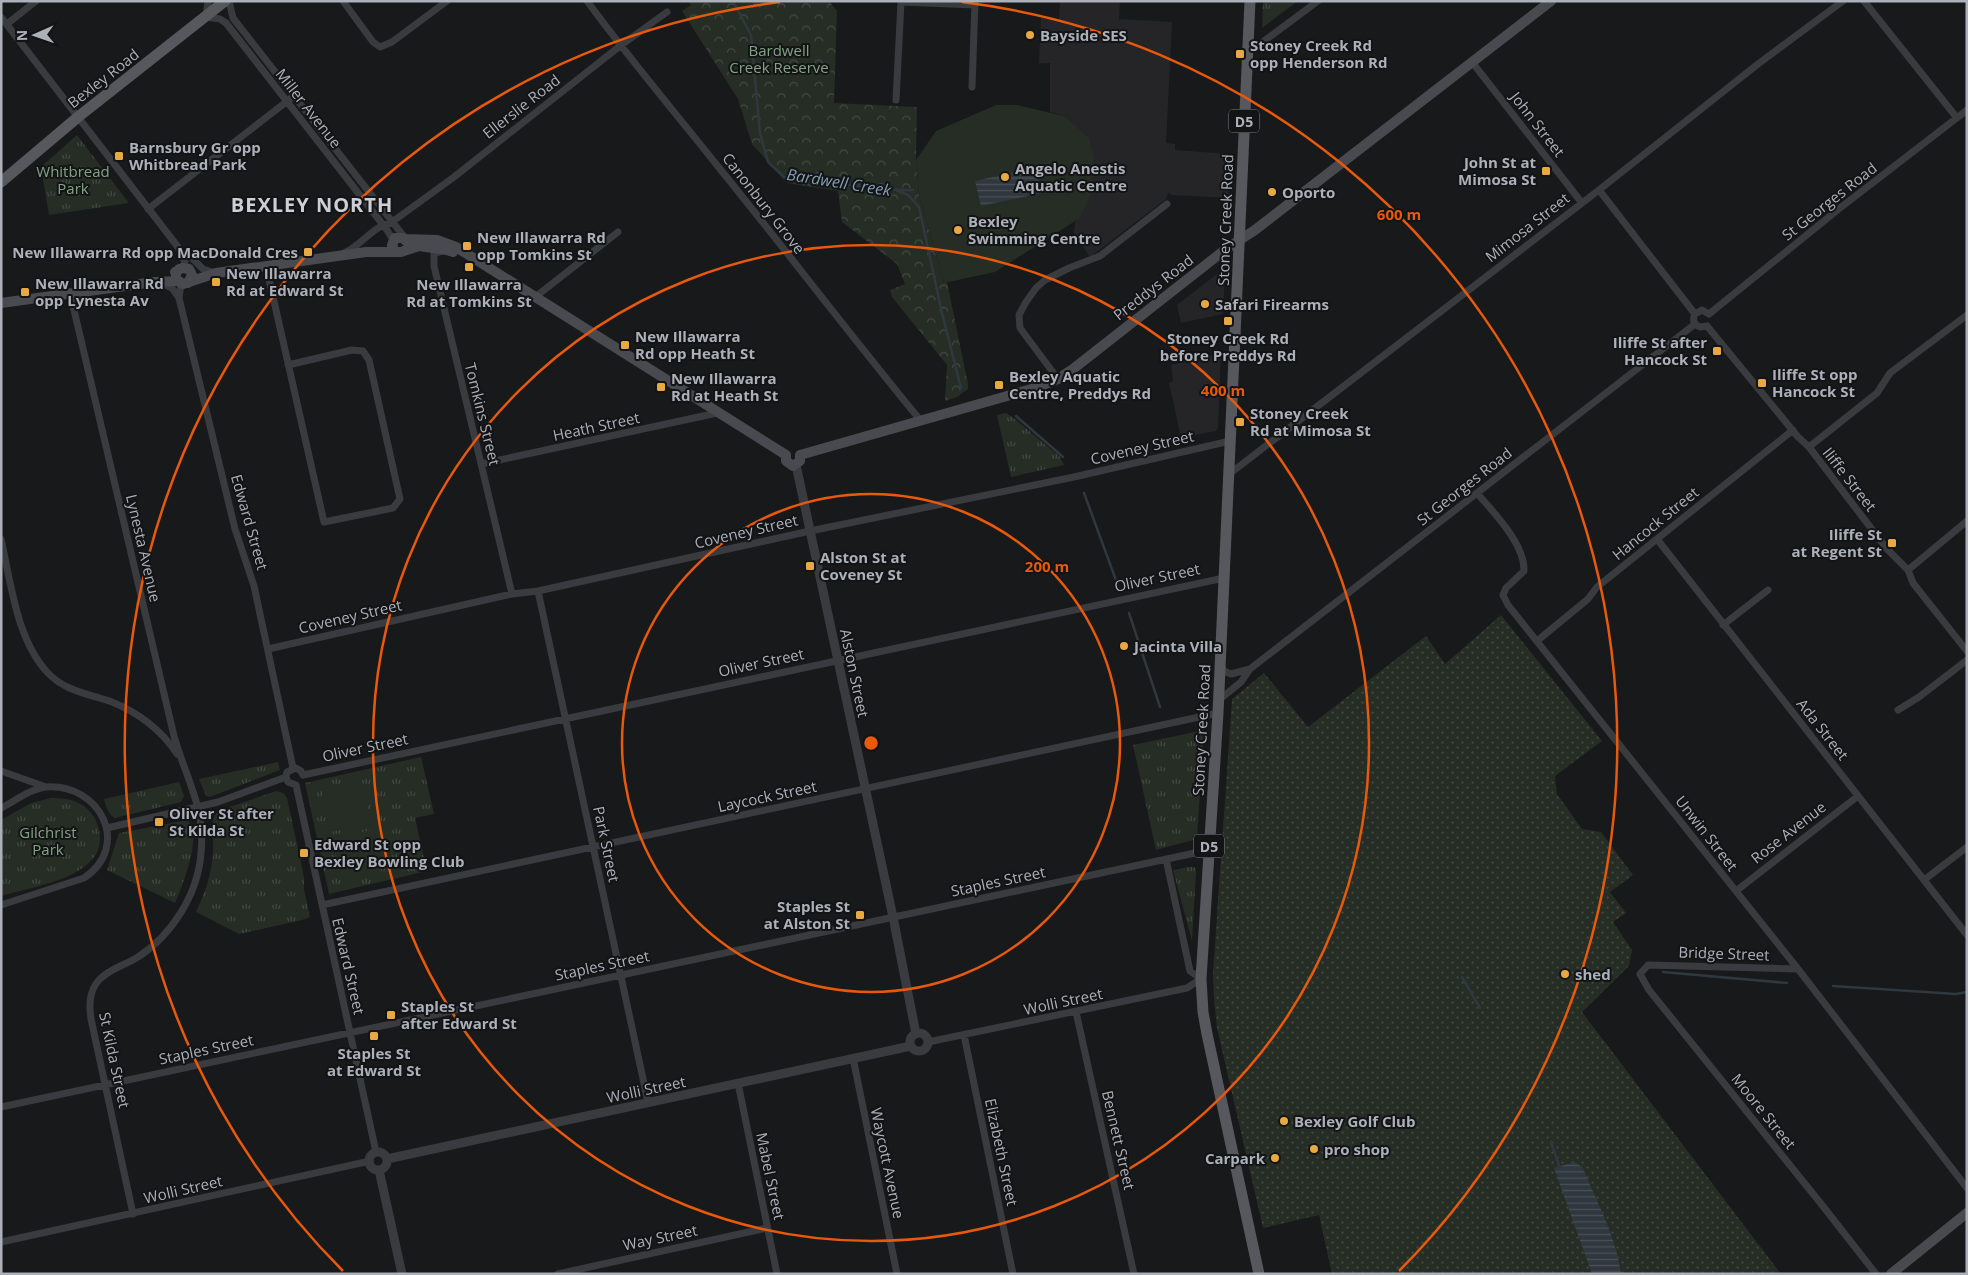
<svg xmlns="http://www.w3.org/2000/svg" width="1968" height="1275" font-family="'Open Sans',sans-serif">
<defs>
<pattern id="grass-dots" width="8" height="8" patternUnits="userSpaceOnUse" patternTransform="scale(1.25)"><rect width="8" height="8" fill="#252d25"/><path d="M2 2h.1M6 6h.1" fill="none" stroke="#424943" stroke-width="1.8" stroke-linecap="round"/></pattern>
<pattern id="forest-crowns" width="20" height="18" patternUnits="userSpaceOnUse" patternTransform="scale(1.25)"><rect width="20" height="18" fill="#252d25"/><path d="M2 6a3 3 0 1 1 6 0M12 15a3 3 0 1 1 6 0" fill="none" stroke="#424943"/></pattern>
<pattern id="park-tufts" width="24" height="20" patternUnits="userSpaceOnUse" patternTransform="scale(1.25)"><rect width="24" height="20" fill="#252d25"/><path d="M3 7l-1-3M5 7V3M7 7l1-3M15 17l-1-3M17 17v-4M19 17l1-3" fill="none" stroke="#424943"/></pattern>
<pattern id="water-rules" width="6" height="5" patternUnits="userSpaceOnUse" patternTransform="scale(1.25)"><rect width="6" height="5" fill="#2f383e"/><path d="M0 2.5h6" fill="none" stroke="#4a5258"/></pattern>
</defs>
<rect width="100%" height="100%" fill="#18191a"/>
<path fill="#252527" d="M 1060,1 L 1120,1 L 1119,19 L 1172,22 L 1166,143 L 1175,144 L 1175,150 L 1230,154 L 1228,198 L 1172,195 L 1168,193 L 1166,199 L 1090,257 L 1074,233 L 1075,222 L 1080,218 L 1064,116 L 1050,112 L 1050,63 L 1039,63 L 1041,18 L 1059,19 Z
M 1221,271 L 1225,273 L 1223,314 L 1181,323 L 1177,305 Z
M 1221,353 L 1218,427 L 1216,431 L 1181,438 L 1169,383 L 1173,381 L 1171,365 Z"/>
<path fill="url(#grass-dots)" d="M 1501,615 L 1602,741 L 1555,776 L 1557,794 L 1582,829 L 1601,832 L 1633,875 L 1610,892 L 1626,913 L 1613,922 L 1632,950 L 1629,966 L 1582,1012 L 1781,1274 L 1332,1274 L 1319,1215 L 1263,1228 L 1217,1028 L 1214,1000 L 1213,973 L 1232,699 L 1264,673 L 1308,727 L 1426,636 L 1445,664 Z"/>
<path fill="url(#forest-crowns)" d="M 688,1 L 829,1 L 837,11 L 834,103 L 917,107 L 916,160 L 919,195 L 944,283 L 947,282 L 968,384 L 968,389 L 957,397 L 945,401 L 947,365 L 892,297 L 890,290 L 905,284 L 897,264 L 842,222 L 838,191 L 787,183 L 752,144 L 738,99 L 682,11 L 691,5 Z"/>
<path fill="url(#park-tufts)" d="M 1263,1 L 1298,1 L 1262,28 Z
M 77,135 L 129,203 L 49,215 L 41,167 Z
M 1006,413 L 1015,419 L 1060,457 L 1064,465 L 1011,477 L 997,415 Z
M 1204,730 L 1197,839 L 1156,850 L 1133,745 Z
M 421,757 L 434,814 L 415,818 L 427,871 L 329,894 L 305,783 Z
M 278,762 L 280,770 L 210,797 L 206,796 L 199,779 Z
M 179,782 L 184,796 L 181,802 L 115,818 C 108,815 106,806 104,799 Z
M 276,791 L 283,793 L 287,798 L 304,877 L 304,889 L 310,917 L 302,920 L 239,934 L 196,912 C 205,893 212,873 213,852 C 214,841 209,819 218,811 Z
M 51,798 C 69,798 84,801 94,817 C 98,824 100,831 100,839 C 100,878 31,887 1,896 L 1,820 L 31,803 Z
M 182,821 L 188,821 C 203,835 182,887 175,903 L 107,870 L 119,833 Z
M 1189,867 L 1195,867 L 1196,872 L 1192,941 L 1173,870 Z"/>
<path fill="#252d25" d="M 996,105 L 1017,105 L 1064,116 L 1089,138 L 1094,159 L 1090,196 L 1080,218 L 995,272 L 944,283 L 919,195 L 916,160 L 936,131 Z
M 362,781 L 371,824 L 330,832 L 322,789 Z
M 372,830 L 381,873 L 341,881 L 332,838 Z"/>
<path fill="url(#water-rules)" d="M 1036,167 L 1042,193 L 981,206 L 975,181 Z
M 1575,1162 L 1583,1168 C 1597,1203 1616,1236 1621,1274 L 1592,1274 L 1554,1168 Z"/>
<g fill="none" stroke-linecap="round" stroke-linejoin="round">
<path stroke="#2f383e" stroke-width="2.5" d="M 733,1 L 751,35 L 760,133 L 768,162 L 784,177 L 869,187 L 891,188 L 908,195 L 919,207 L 942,313 L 961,388
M 897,190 L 913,190
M 1016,416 L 1063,457
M 1084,493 L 1117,583
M 1129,613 L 1160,707
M 1663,972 L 1787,983
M 1462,977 L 1480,1008
M 1833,986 L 1956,994 L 1967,992
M 1551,1142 L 1560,1168"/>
<path stroke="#3a3b3f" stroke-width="7" d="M 208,1 L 206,17 L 220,19 L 226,23 L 387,230 L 393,240
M 229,1 L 233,18 L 405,238
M 343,1 L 373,42 L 380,47 L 392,42 L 447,1
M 587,1 C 628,57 673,110 716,164 C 785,249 851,336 921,421
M 1864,1 L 1957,118
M 1,17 L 178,247 L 185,262 L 183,267
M 7,24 L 36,1
M 1248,44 L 1260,44 L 1318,1
M 1472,62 L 1582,203
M 972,87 L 975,2
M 896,100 L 901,2 L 975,5
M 1599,190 L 1695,314
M 148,209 L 290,99
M 444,250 L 434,254 L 434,266 L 512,594
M 186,252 L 203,269 L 215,273
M 344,253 C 362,245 373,226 392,222 L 454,177 L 620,46 L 667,12
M 266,266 L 324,522 L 393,508 L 400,499 L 369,360 L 363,351 L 352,350 L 288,365
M 161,283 L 172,288 L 179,298
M 181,284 L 179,298 L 235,529 L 254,586 L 293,768
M 70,293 L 174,736 C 185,776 206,808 201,853 C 198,894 172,935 138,957 C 125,965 109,969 99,980 C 89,991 89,1005 91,1019 L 133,1214
M 534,298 L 618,232
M 1695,314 C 1692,319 1694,325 1700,327 L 1707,326
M 1695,314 L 1702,310 L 1709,314
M 1709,314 L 1840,208 L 1967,110
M 1707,326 L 1798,437 L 1809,447 L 1887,549 L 1908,570 L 1913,583 L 1967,651
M 1058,379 L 1020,328 L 1019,315 L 1026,302 L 1036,288 L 1045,280 L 1069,268 L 1100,256 L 1167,204
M 1809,447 L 1877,393 L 1890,373 L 1967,315
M 481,464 L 717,413
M 1228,475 L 1599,190 L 1758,64 L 1843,1
M 1477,493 C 1494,513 1525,544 1524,571 L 1506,588 L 1503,595 L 1508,605 L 1798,969 L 1967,1188
M 1,539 C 11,582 16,638 47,672 C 64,691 89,694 112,702 C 137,712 162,730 177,754
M 1657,539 L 1967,935
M 1908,570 L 1967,521
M 538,591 L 648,1102
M 1723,625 L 1768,590
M 1537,641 L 1588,599 L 1597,587 L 1793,430
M 268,649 L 512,594 L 538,591 L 810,531 L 1074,477 L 1230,441
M 1221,665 L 1224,671 L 1231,674 L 1250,669 L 1695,324
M 1219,700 L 1241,682 L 1250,669
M 1898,710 L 1919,697 L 1967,660
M 1,771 L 46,787
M 303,775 L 1224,578
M 296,785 L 376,1152
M 296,785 L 288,782 L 286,777 L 287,772 L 296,768 L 301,771 L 303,775
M 1,808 C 15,801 30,789 46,787 C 100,783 132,846 84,878 L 1,905
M 107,828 L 218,802 L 286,777
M 1924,880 L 1967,847
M 1736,891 L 1858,796
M 322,905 L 1218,713
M 1798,969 L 1648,965 L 1640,974 L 1649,990 L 1822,1205 L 1876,1274
M 1076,1012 L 1134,1274
M 964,1035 L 1013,1274
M 928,1042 L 1187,988 L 1201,979 L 1190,971 L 1166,859
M 853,1058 L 897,1274
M 738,1083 L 777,1274
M 1,1107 L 1209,850
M 1,1242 L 370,1161
M 558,1274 L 767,1228"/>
<path stroke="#3a3b3f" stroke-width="9" d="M 796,465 L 893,917 L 916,1034
M910 1042a9 9 0 1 1 18 0a9 9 0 1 1-18 0Z
M369 1161a9 9 0 1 1 18 0a9 9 0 1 1-18 0Z
M 387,1159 L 911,1046
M 379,1170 L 402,1274"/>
<path stroke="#484a4f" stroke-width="10" d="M 405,239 L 437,240 L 456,247 L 786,455
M 395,252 L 392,245 L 395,238 L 403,238 L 408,243
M 179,269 L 176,273 L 176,279 L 183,284 L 216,273 L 366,252 L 401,252 L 419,246 L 447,250 L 453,252
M 175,272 L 182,268 L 189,269 L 192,275 L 188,283
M 1,303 L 154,282 L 177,281
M 786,455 L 786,461 L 793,466 L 800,461 L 800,455
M 800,455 L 1035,388 L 1058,379 L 1073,369 L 1226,249 L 1255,230 L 1551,1
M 1891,1274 L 1967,1213"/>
<path stroke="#56585e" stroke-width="11" d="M 1250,1 L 1218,713 L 1201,979 L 1203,1012 L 1207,1034 L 1259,1274
M 1,182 L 78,117 L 225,1"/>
</g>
<g fill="none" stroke="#e8590c" stroke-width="2.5">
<circle cx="871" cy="743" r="249"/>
<circle cx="871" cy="743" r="498"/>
<path d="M343 1271A747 747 0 0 1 780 2M962 2A747 747 0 0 1 1399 1271"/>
</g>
<g fill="#e9a942" stroke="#131416" stroke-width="2">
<circle cx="1030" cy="35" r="5"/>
<rect x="1235" y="49" width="10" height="10" rx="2.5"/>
<rect x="114" y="151" width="10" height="10" rx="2.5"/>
<rect x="1541" y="166" width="10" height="10" rx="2.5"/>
<circle cx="1005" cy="177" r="5"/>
<circle cx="1272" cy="192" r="5"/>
<circle cx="958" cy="230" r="5"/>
<rect x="462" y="241" width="10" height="10" rx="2.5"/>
<rect x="303" y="247" width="10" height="10" rx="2.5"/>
<rect x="464" y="262" width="10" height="10" rx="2.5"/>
<rect x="211" y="277" width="10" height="10" rx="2.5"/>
<rect x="20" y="287" width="10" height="10" rx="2.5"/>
<circle cx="1205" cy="304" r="5"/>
<rect x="1223" y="316" width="10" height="10" rx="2.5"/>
<rect x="620" y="340" width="10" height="10" rx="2.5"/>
<rect x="1712" y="346" width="10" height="10" rx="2.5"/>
<rect x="1757" y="378" width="10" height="10" rx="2.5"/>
<rect x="994" y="380" width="10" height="10" rx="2.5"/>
<rect x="656" y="382" width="10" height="10" rx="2.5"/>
<rect x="1235" y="417" width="10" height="10" rx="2.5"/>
<rect x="1887" y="538" width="10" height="10" rx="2.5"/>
<rect x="805" y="561" width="10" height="10" rx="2.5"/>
<circle cx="1124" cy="646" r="5"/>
<rect x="154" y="817" width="10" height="10" rx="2.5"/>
<rect x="299" y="848" width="10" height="10" rx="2.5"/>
<rect x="855" y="910" width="10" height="10" rx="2.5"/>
<circle cx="1565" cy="974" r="5"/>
<rect x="386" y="1010" width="10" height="10" rx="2.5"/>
<rect x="369" y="1031" width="10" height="10" rx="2.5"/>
<circle cx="1284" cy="1121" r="5"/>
<circle cx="1314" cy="1149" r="5"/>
<circle cx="1275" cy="1158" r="5"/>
</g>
<g text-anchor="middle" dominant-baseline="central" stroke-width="4" stroke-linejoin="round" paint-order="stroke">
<g fill="#131416" stroke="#7e8188" stroke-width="1">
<rect x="1229" y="109.5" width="30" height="23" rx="4"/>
<rect x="1194" y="834.5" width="30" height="23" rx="4"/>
</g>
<g font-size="14" font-weight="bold" fill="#acb0b9">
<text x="1244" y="121">D5</text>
<text x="1209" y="846">D5</text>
</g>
<g font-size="15" font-weight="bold" fill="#acb0b9" stroke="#131416" text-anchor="start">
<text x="1040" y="35">Bayside SES</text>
<text x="1250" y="45">Stoney Creek Rd<tspan x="1250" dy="17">opp Henderson Rd</tspan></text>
<text x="129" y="147">Barnsbury Gr opp<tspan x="129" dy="17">Whitbread Park</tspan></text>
<text x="1536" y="162" text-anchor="end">John St at<tspan x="1536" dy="17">Mimosa St</tspan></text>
<text x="1015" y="168">Angelo Anestis<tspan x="1015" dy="17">Aquatic Centre</tspan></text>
<text x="1282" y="192">Oporto</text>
<text x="968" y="221">Bexley<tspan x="968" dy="17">Swimming Centre</tspan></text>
<text x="477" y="237">New Illawarra Rd<tspan x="477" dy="17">opp Tomkins St</tspan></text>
<text x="298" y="252" text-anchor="end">New Illawarra Rd opp MacDonald Cres</text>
<text x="226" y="273">New Illawarra<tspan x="226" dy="17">Rd at Edward St</tspan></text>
<text x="35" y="283">New Illawarra Rd<tspan x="35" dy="17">opp Lynesta Av</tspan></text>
<text x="469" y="284" text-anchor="middle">New Illawarra<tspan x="469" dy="17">Rd at Tomkins St</tspan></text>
<text x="1215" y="304">Safari Firearms</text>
<text x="635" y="336">New Illawarra<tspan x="635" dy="17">Rd opp Heath St</tspan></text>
<text x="1228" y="338" text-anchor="middle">Stoney Creek Rd<tspan x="1228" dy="17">before Preddys Rd</tspan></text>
<text x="1707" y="342" text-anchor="end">Iliffe St after<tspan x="1707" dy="17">Hancock St</tspan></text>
<text x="1772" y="374">Iliffe St opp<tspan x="1772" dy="17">Hancock St</tspan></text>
<text x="1009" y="376">Bexley Aquatic<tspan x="1009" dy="17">Centre, Preddys Rd</tspan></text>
<text x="671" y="378">New Illawarra<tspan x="671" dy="17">Rd at Heath St</tspan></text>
<text x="1250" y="413">Stoney Creek<tspan x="1250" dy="17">Rd at Mimosa St</tspan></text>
<text x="1882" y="534" text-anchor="end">Iliffe St<tspan x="1882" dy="17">at Regent St</tspan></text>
<text x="820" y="557">Alston St at<tspan x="820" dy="17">Coveney St</tspan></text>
<text x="1134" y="646">Jacinta Villa</text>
<text x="169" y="813">Oliver St after<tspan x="169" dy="17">St Kilda St</tspan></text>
<text x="314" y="844">Edward St opp<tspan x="314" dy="17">Bexley Bowling Club</tspan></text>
<text x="850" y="906" text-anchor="end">Staples St<tspan x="850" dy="17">at Alston St</tspan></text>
<text x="1575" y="974">shed</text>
<text x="401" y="1006">Staples St<tspan x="401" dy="17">after Edward St</tspan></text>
<text x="374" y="1053" text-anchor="middle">Staples St<tspan x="374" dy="17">at Edward St</tspan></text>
<text x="1294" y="1121">Bexley Golf Club</text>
<text x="1324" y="1149">pro shop</text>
<text x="1265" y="1158" text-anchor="end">Carpark</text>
</g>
<g font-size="15" fill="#84a384" stroke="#131416">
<text x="779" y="50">Bardwell<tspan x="779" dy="17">Creek Reserve</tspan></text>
<text x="73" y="171">Whitbread<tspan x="73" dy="17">Park</tspan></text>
<text x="48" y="832">Gilchrist<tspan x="48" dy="17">Park</tspan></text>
</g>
<g font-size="15" fill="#acb0b9" stroke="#131416">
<text transform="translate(103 78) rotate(-38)">Bexley Road</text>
<text transform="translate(521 106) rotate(-38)">Ellerslie Road</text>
<text transform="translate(309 108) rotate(52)">Miller Avenue</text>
<text transform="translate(1538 124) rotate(52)">John Street</text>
<text transform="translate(1829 201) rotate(-38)">St Georges Road</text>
<text transform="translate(764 203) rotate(52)">Canonbury Grove</text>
<text transform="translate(1225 220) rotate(-88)">Stoney Creek Road</text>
<text transform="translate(1527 227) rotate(-38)">Mimosa Street</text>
<text transform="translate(1153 287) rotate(-38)">Preddys Road</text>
<text transform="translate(483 414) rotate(76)">Tomkins Street</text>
<text transform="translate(596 426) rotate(-12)">Heath Street</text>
<text transform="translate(1142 447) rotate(-13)">Coveney Street</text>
<text transform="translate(1850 479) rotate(52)">Iliffe Street</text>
<text transform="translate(1464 486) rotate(-38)">St Georges Road</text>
<text transform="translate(250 522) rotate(74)">Edward Street</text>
<text transform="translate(1655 523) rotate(-39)">Hancock Street</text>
<text transform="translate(746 531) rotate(-13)">Coveney Street</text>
<text transform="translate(144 548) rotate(77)">Lynesta Avenue</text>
<text transform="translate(1157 577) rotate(-12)">Oliver Street</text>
<text transform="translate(350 616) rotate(-13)">Coveney Street</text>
<text transform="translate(761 662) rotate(-12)">Oliver Street</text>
<text transform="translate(855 673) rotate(78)">Alston Street</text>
<text transform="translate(1823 729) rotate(52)">Ada Street</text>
<text transform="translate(1201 730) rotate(-87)">Stoney Creek Road</text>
<text transform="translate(365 747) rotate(-12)">Oliver Street</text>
<text transform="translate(767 796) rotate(-12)">Laycock Street</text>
<text transform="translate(1788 832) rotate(-38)">Rose Avenue</text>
<text transform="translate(1707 833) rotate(52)">Unwin Street</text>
<text transform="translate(607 844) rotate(78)">Park Street</text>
<text transform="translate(998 881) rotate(-12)">Staples Street</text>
<text transform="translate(1724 953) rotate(2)">Bridge Street</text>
<text transform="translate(602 965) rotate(-12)">Staples Street</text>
<text transform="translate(349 966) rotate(77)">Edward Street</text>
<text transform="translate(1063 1001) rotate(-12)">Wolli Street</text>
<text transform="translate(206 1049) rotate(-12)">Staples Street</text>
<text transform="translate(115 1060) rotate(78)">St Kilda Street</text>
<text transform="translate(646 1089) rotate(-12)">Wolli Street</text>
<text transform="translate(1764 1111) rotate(51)">Moore Street</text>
<text transform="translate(1119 1140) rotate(77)">Bennett Street</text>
<text transform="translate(1002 1152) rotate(78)">Elizabeth Street</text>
<text transform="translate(888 1163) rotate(78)">Waycott Avenue</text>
<text transform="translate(771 1176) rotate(78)">Mabel Street</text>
<text transform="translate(183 1189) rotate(-13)">Wolli Street</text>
<text transform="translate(660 1237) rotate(-12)">Way Street</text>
</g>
<g font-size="16" font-style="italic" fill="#859fb2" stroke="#131416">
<text transform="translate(839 182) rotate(9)">Bardwell Creek</text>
</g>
<g font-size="20" font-weight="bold" letter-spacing="1" fill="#cccfd6" stroke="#131416">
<text x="312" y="204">BEXLEY NORTH</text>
</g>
</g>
<circle cx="871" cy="743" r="8" fill="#e8590c" stroke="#131416" stroke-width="2.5"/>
<g font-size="15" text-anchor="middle" font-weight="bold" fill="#e8590c" stroke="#131416" stroke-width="4" stroke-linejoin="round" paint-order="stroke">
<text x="1399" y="220">600 m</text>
<text x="1223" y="396">400 m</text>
<text x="1047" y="572">200 m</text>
</g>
<rect width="1968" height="1275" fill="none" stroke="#acb0b9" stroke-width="5"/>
<g transform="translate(35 35) rotate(268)" stroke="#131416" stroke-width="4" paint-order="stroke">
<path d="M0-4L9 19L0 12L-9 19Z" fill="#acb0b9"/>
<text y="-8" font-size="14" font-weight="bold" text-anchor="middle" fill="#acb0b9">N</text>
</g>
</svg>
